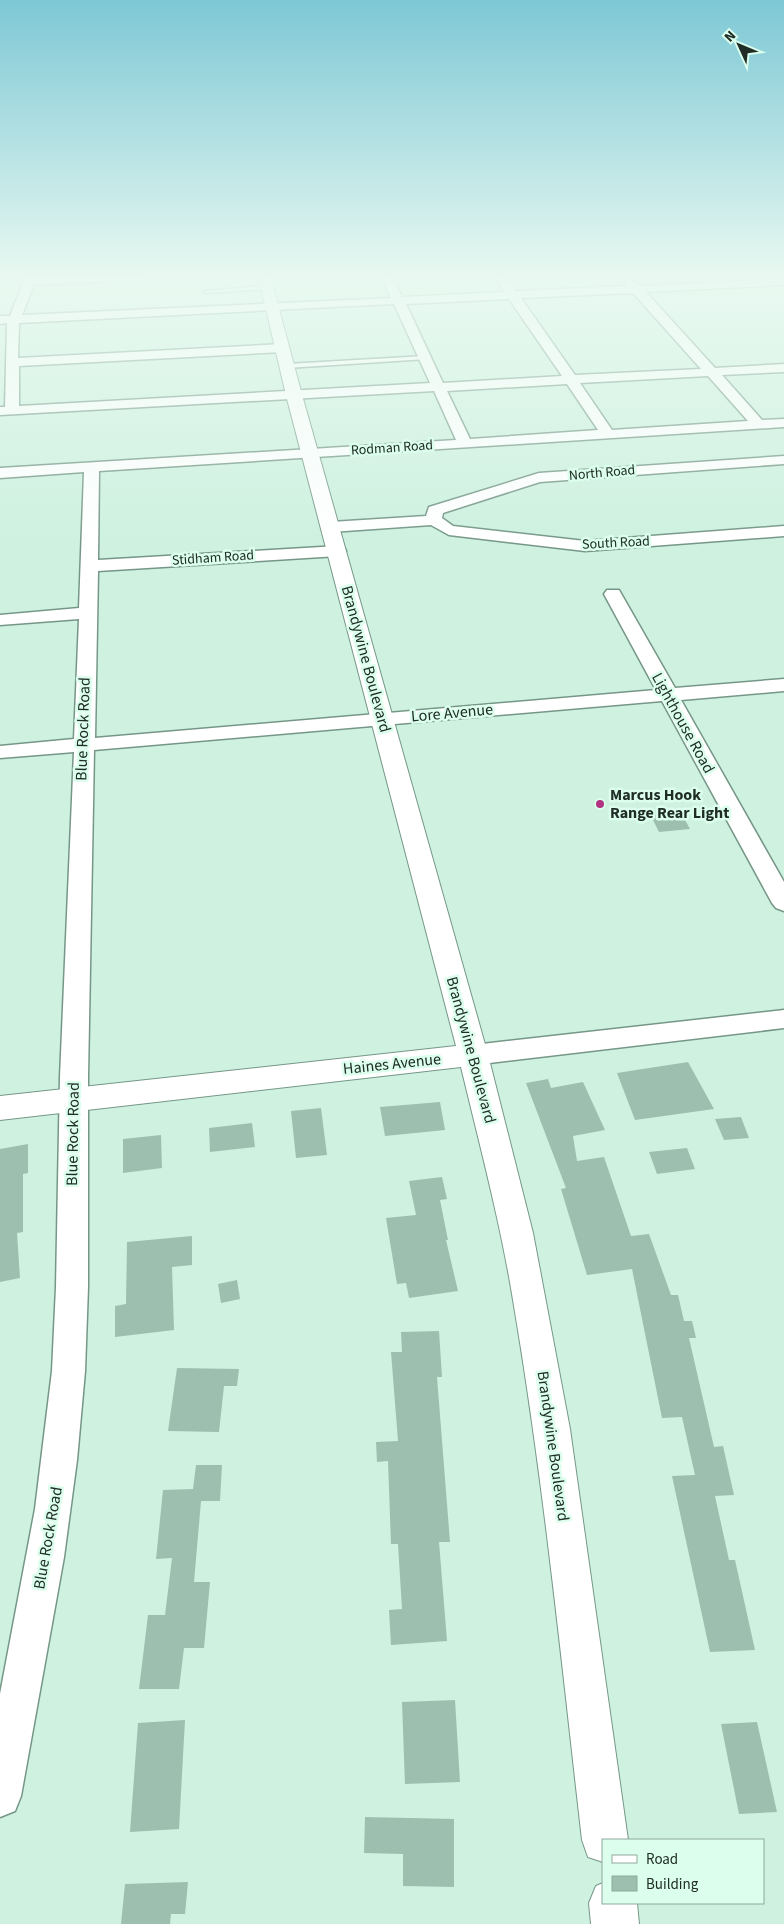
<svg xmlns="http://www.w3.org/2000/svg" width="784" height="1924" font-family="'Source Sans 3',sans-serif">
<rect width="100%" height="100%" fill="#cef1e0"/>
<path fill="#9dbfaf" d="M 679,809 L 690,829 L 659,832 L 649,812 Z
M 688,1062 L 714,1109 L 635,1120 L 617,1073 Z
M 548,1079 L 551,1088 L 583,1082 L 605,1130 L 573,1136 L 577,1161 L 604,1157 L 631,1236 L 649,1234 L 671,1295 L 678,1295 L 684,1321 L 692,1321 L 696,1338 L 689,1338 L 714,1447 L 723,1446 L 734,1495 L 715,1496 L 729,1560 L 735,1560 L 755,1650 L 710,1652 L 672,1476 L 695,1475 L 682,1417 L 662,1418 L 632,1269 L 587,1275 L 561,1189 L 566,1188 L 526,1083 Z
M 440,1102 L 445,1130 L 385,1136 L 380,1107 Z
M 321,1108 L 327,1155 L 296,1158 L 291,1111 Z
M 741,1117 L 749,1138 L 724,1140 L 715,1119 Z
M 252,1123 L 255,1147 L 210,1152 L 209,1128 Z
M 161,1135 L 162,1168 L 123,1173 L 123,1139 Z
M 28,1144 L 28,1173 L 23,1174 L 23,1232 L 17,1233 L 20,1278 L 0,1282 L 0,1149 Z
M 687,1148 L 695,1169 L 657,1174 L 649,1152 Z
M 442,1177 L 447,1199 L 440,1200 L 448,1240 L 446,1240 L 458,1291 L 409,1298 L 406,1283 L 397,1284 L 386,1218 L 416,1215 L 409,1181 Z
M 192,1236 L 192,1265 L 172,1267 L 174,1330 L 115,1337 L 115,1306 L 126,1304 L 127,1242 Z
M 237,1280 L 240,1299 L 221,1303 L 218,1284 Z
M 439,1331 L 442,1377 L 437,1377 L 450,1542 L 439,1542 L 447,1641 L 391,1645 L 389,1610 L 402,1609 L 398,1544 L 391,1544 L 388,1461 L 377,1462 L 376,1442 L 398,1441 L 391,1352 L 402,1352 L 401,1332 Z
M 177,1368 L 239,1369 L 237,1386 L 224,1386 L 219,1432 L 168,1431 Z
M 196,1465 L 222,1465 L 220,1501 L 201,1501 L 194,1582 L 210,1582 L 204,1648 L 184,1648 L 179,1689 L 139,1689 L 148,1615 L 165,1615 L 172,1558 L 156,1559 L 163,1490 L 193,1489 Z
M 455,1700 L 460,1782 L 405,1784 L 402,1702 Z
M 185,1720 L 179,1829 L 130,1832 L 138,1723 Z
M 757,1722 L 777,1812 L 739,1814 L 721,1724 Z
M 365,1817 L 454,1819 L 454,1887 L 403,1886 L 403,1854 L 364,1853 Z
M 188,1882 L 185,1914 L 171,1914 L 170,1924 L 121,1924 L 125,1884 Z"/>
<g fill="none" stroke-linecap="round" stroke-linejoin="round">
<g stroke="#769788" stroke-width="3">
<path id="service" d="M 267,286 L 269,289 L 206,293 L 203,291 Z
M 425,356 L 427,359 L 287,368 L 284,366 L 287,364 Z"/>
</g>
<g stroke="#769788" stroke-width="3">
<path id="minor" d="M 26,275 L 38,275 L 36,278 L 182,275 L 176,278 L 34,285 L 22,315 L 391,298 L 380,275 L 392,275 L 402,297 L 505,292 L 493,275 L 505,275 L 516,291 L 627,286 L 624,282 L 630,279 L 639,286 L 784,279 L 784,285 L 646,292 L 715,368 L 784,364 L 784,372 L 722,375 L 762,420 L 784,419 L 784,427 L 99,471 L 98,560 L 338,546 L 344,547 L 346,551 L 344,555 L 338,556 L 98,571 L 95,738 L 656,690 L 604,594 L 607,590 L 619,590 L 675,688 L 784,679 L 784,691 L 681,700 L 784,882 L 784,911 L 776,908 L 772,903 L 662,701 L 94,750 L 88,1077 L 88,1287 L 85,1371 L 77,1460 L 64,1557 L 21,1796 L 15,1811 L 0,1817 L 0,1694 L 35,1509 L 52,1371 L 56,1287 L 60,1077 L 74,752 L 0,758 L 0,746 L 74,739 L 79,619 L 0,625 L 0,615 L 79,608 L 84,472 L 0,478 L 0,468 L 456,440 L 434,391 L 0,415 L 0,407 L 5,407 L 7,323 L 0,324 L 0,316 L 10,316 ZM 633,293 L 701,369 L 575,375 L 521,298 ZM 509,299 L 562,376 L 443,383 L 406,304 ZM 394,304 L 430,383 L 19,406 L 19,366 L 282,352 L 288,348 L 282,344 L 18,358 L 19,323 ZM 708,376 L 748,421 L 612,430 L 580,383 ZM 567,384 L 598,430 L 470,439 L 447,391 Z
M 784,456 L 784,464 L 540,482 L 443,513 L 442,518 L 453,526 L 585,541 L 784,526 L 784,536 L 585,551 L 449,535 L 431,525 L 331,532 L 323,527 L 331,522 L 426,516 L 429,507 L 539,473 Z
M 784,1010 L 784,1028 L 473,1065 L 464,1062 L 460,1055 L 464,1048 L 473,1045 Z"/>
</g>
<g stroke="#769788" stroke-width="2">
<path id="tertiary" d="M 258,275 L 270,275 L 302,395 L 488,1055 L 533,1233 L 570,1429 L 628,1840 L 603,1840 L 603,1862 L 588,1857 L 582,1840 C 561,1658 543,1475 512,1294 C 499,1217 479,1142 461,1067 L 0,1120 L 0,1096 L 456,1046 L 286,395 Z
M 603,1883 L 603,1903 L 637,1903 L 639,1924 L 591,1924 L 589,1903 L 596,1886 Z"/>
</g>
<use href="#service" fill="#fff" fill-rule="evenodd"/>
<use href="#minor" fill="#fff" fill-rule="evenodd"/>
<use href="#tertiary" fill="#fff" fill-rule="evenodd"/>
</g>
<linearGradient id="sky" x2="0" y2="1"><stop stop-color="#7dc8d5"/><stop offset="0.51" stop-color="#e9f9f1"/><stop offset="1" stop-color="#e9f9f1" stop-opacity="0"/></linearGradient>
<rect width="784" height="544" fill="url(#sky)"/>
<circle fill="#b13382" stroke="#dbfeed" stroke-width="2" cx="600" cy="804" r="5"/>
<g text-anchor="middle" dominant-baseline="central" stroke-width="5" stroke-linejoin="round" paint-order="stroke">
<g font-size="14" fill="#202d27" stroke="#dbfeed">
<text transform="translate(392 448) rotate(-4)">Rodman Road</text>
<text transform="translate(602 473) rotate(-5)">North Road</text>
<text transform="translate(616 543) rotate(-3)">South Road</text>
<text transform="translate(213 558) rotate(-4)">Stidham Road</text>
</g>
<g font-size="16" fill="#202d27" stroke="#dbfeed">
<text transform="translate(366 659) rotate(75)">Brandywine Boulevard</text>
<text transform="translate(452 713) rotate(-5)">Lore Avenue</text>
<text transform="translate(683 723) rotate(61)">Lighthouse Road</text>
<text transform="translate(83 729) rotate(-88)">Blue Rock Road</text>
<text transform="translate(471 1050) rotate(75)">Brandywine Boulevard</text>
<text transform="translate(392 1064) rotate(-6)">Haines Avenue</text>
<text transform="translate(73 1134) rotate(-89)">Blue Rock Road</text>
<text transform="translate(553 1446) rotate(82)">Brandywine Boulevard</text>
<text transform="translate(48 1538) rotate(-80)">Blue Rock Road</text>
</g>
<g font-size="16" font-weight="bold" fill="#202d27" stroke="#dbfeed" text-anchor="start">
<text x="610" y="795">Marcus Hook<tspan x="610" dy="18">Range Rear Light</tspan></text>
</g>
</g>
<rect x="602" y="1839" width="162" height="65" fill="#dbfeed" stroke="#90aa9e"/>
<rect x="612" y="1855" width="25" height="8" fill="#ffffff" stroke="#90aa9e"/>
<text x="646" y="1864" font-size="15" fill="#202d27">Road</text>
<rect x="612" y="1876" width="25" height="15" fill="#9dbfaf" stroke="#90aa9e"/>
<text x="646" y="1889" font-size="15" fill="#202d27">Building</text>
<g transform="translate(739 45) rotate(314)" stroke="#dbfeed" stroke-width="4" paint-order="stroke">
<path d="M0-4L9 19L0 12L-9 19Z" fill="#202d27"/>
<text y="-8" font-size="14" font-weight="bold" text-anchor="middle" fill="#202d27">N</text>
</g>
</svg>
